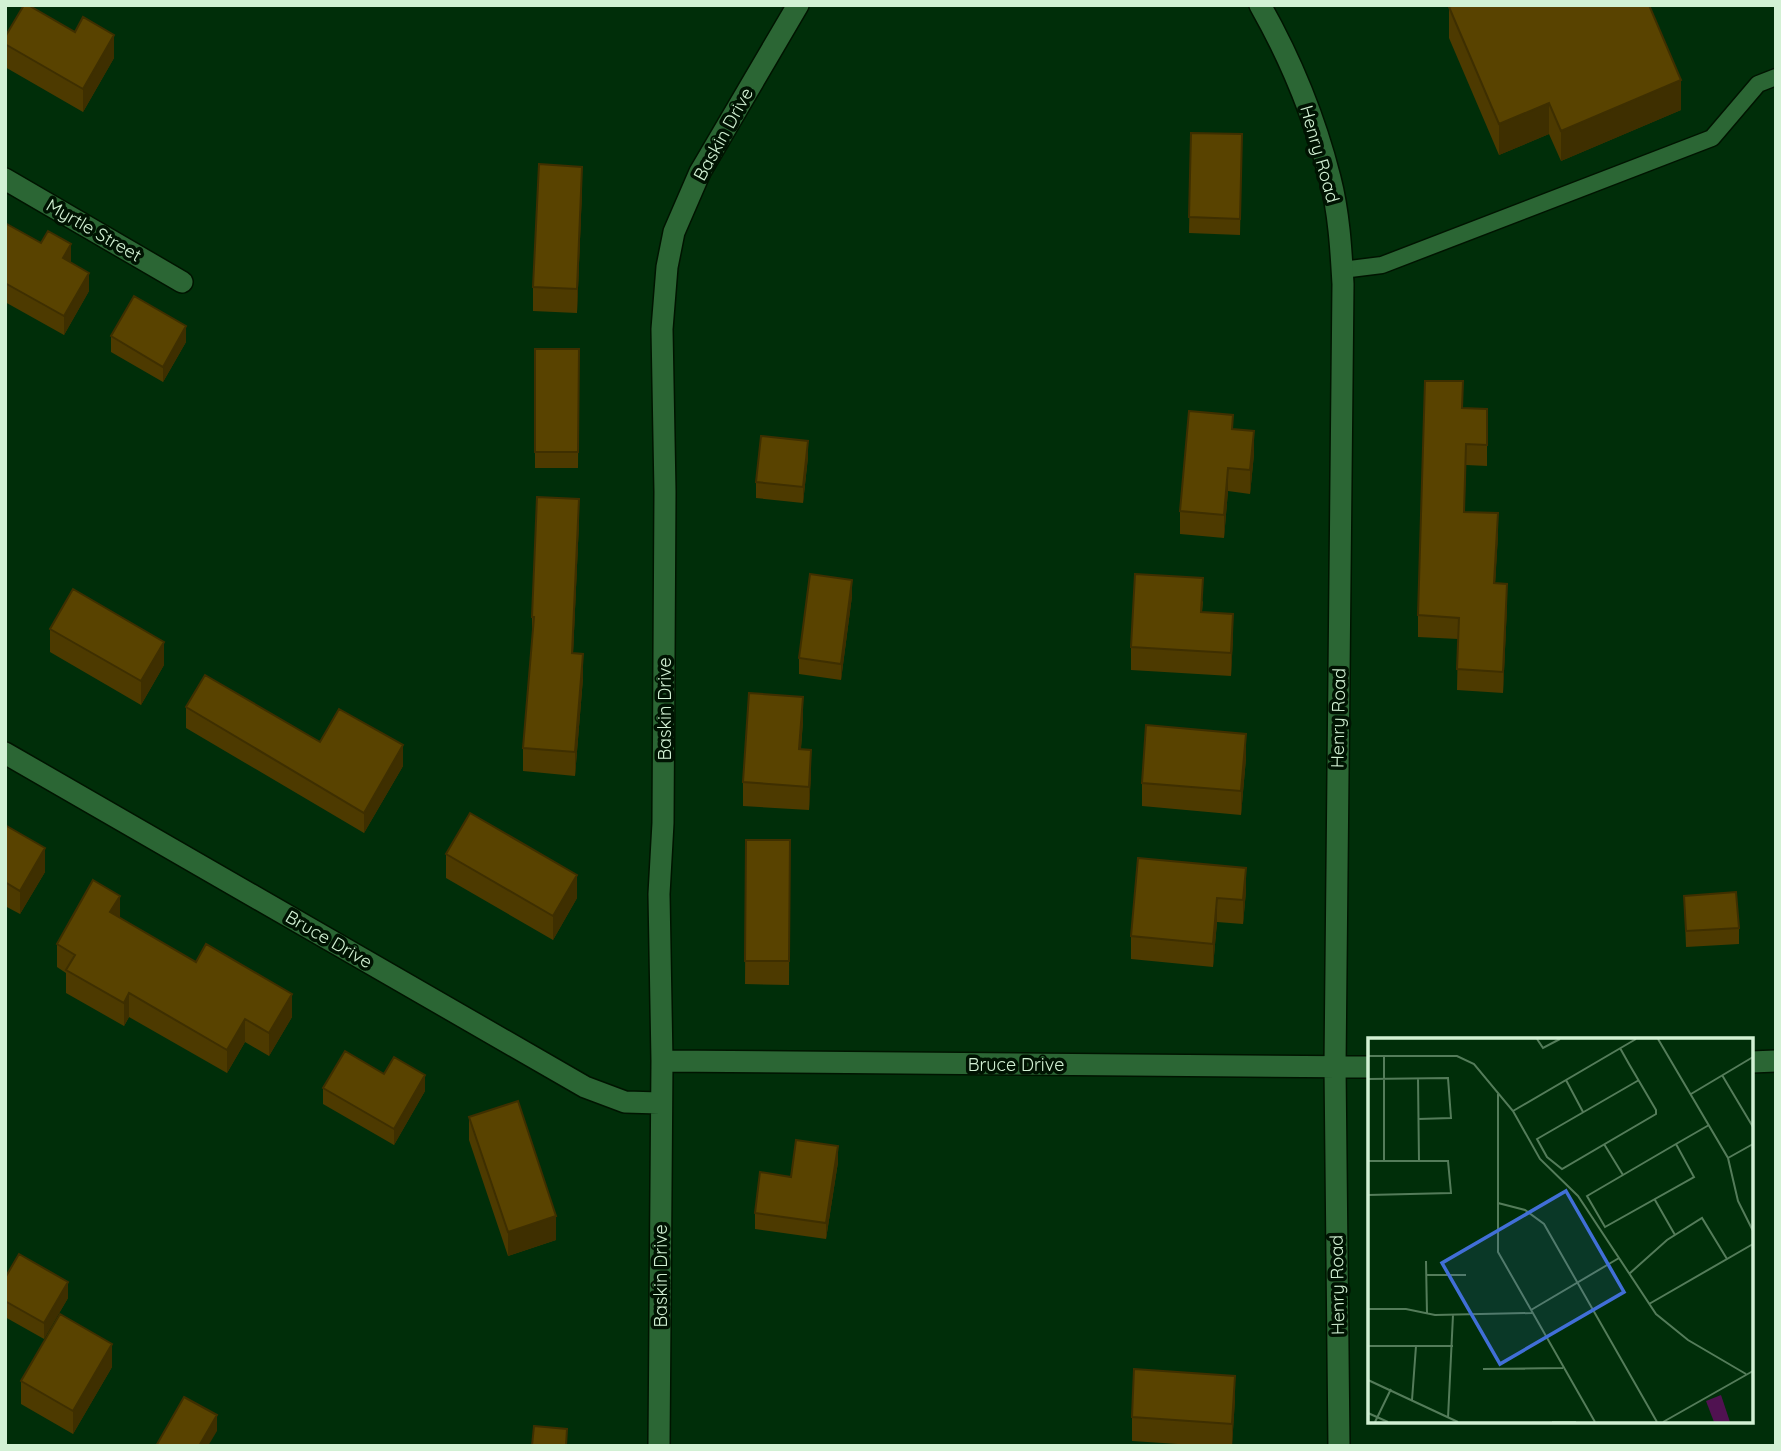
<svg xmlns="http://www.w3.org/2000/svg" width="1781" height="1451" font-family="Quicksand,sans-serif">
<rect width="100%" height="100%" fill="#002e09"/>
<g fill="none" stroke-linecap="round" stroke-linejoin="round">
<g stroke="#001400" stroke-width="19">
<path id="lane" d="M 1342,270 L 1382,265 L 1712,138 L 1758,84 L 1776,77"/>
</g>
<g stroke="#001400" stroke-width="24">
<path id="street" d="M 1260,5 C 1290,58 1315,119 1330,178 C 1339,213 1341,249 1343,284 L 1335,1066 L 1339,1446
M 5,179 L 182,282
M 5,753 L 585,1087 L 625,1102 L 660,1103
M 662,1061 L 1370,1067
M 1751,1062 L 1776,1061
M 659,1446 L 662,1061 L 659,894 L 663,823 L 665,492 L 662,329 L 667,267 L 674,232 L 700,172 L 798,5"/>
</g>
<use href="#lane" stroke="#2b6634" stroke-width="16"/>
<use href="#street" stroke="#2b6634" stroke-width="21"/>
</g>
<path fill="#4d3a00" d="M 1449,7 L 1681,110 L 1561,161 L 1549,134 L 1499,155 L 1449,38 Z
M 5,37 L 114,58 L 83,112 L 5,67 Z
M 1191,133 L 1242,134 L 1240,235 L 1189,233 Z
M 582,190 L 577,313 L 533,311 L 533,287 Z
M 5,223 L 71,262 L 89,291 L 64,335 L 5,302 Z
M 111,336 L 186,342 L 163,382 L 111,352 Z
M 535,349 L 579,349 L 578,468 L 535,468 Z
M 1463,408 L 1487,409 L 1487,466 L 1466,465 L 1464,512 L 1498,535 L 1495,583 L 1507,605 L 1503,693 L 1457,690 L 1458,639 L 1418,637 L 1418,615 Z
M 1233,429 L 1254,454 L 1250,494 L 1228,491 L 1224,538 L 1180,534 L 1180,511 Z
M 808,457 L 803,503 L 756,498 L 756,482 Z
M 579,522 L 573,653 L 583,678 L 575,776 L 523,771 L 523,748 L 532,641 L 532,617 Z
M 852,596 L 841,680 L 799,674 L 799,658 Z
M 1203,601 L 1202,612 L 1233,637 L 1231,676 L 1131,670 L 1131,647 Z
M 50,629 L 164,665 L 141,705 L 50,652 Z
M 186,707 L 320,742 L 403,766 L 364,833 L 186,728 Z
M 803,721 L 801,749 L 811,773 L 809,810 L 743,806 L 743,782 Z
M 1246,758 L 1241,815 L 1142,806 L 1142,783 Z
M 5,825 L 45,872 L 20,914 L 5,906 Z
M 746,840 L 790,840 L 789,985 L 745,984 Z
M 446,854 L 577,898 L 553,940 L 446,878 Z
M 1138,858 L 1246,891 L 1243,924 L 1217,922 L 1213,967 L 1131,959 L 1131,936 Z
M 1684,896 L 1739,928 L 1739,944 L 1686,947 Z
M 120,918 L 292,1017 L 269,1056 L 245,1042 L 227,1073 L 129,1017 L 124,1026 L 66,993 L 66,973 L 57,967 L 57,944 Z
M 384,1074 L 425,1091 L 394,1145 L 323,1104 L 323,1088 Z
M 469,1117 L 556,1240 L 508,1256 L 469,1140 Z
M 838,1162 L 826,1239 L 755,1229 L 755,1213 L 791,1177 Z
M 5,1278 L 68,1298 L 44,1339 L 5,1317 Z
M 112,1367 L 73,1434 L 21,1404 L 21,1381 Z
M 1235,1399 L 1232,1446 L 1208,1446 L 1132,1441 L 1132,1417 Z
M 1419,1421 L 1473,1421 L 1473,1424 L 1419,1422 Z"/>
<path fill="#3e2f00" d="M 114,35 L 114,58 L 83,112 L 83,89 Z
M 1681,80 L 1681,110 L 1561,161 L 1561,131 Z
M 1549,103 L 1549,134 L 1499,155 L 1499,124 Z
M 582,167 L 582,190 L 577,313 L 577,289 Z
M 71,244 L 71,263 L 63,258 Z
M 89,273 L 89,291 L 64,335 L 64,316 Z
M 186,326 L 186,342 L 163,382 L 163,367 Z
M 1254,431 L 1254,454 L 1250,494 L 1250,470 Z
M 808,441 L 808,457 L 803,503 L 803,487 Z
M 1466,444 L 1466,465 L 1464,533 L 1464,512 Z
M 1228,468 L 1228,491 L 1224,538 L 1224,515 Z
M 579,499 L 579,522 L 572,677 L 572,653 Z
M 1498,513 L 1498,535 L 1494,604 L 1494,583 Z
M 852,580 L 852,596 L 841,680 L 841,664 Z
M 1507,584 L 1507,605 L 1503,693 L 1503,672 Z
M 1233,614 L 1233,637 L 1231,676 L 1231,653 Z
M 164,642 L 164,665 L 141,705 L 141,681 Z
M 583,654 L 583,678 L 575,776 L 575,752 Z
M 803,697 L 803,721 L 799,772 L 799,749 Z
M 1246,734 L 1246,758 L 1241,815 L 1241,791 Z
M 403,745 L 403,766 L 364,833 L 364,813 Z
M 811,750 L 811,773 L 809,810 L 809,787 Z
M 45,848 L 45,872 L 20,914 L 20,891 Z
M 1246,868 L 1246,891 L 1243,924 L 1243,900 Z
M 577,875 L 577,898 L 553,940 L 553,916 Z
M 120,896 L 120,919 L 110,912 Z
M 1217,898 L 1217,922 L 1213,967 L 1213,944 Z
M 129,993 L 129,1017 L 124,1026 L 124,1003 Z
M 292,994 L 292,1017 L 269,1056 L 269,1033 Z
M 245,1019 L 245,1042 L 227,1073 L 227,1050 Z
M 425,1075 L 425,1091 L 394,1145 L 394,1129 Z
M 838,1146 L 838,1162 L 826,1239 L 826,1223 Z
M 556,1216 L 556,1240 L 508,1256 L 508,1232 Z
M 68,1282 L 68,1298 L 44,1339 L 44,1323 Z
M 112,1344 L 112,1367 L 73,1434 L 73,1411 Z
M 1235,1376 L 1235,1399 L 1232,1446 L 1232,1424 Z
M 217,1415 L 217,1431 L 208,1446 L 199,1446 Z"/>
<path fill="#594300" stroke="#3e2f00" stroke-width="2" d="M 24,5 L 28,5 L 75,32 L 83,17 L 114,35 L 83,89 L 5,44 L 5,37 Z
M 1454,5 L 1649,5 L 1681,80 L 1561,131 L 1549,103 L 1499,124 L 1449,7 Z
M 1191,133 L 1242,134 L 1240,219 L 1189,217 Z
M 539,164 L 582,167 L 577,289 L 533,287 Z
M 5,223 L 41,243 L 48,231 L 71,244 L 63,258 L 89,273 L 64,316 L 5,283 Z
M 134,296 L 186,326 L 163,367 L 111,336 Z
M 535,349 L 579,349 L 578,452 L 535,452 Z
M 1425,381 L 1463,381 L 1462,408 L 1487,409 L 1487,445 L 1466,444 L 1464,512 L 1498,513 L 1494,583 L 1507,584 L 1503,672 L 1457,669 L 1459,618 L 1418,615 Z
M 1189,411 L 1233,415 L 1232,429 L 1254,431 L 1250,470 L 1228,468 L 1224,515 L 1180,511 Z
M 761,436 L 808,441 L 803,487 L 756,482 Z
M 537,497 L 579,499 L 572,653 L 583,654 L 575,752 L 523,748 L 534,617 L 532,617 Z
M 810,574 L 852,580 L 841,664 L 799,658 Z
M 1135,574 L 1203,578 L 1201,612 L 1233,614 L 1231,653 L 1131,647 Z
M 73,589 L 164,642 L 141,681 L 50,629 Z
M 205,675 L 320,742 L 339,709 L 403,745 L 364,813 L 186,707 Z
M 749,693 L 803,697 L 799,749 L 811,750 L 809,787 L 743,782 Z
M 1146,725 L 1246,734 L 1241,791 L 1142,783 Z
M 470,813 L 577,875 L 553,916 L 446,854 Z
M 5,825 L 45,848 L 20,891 L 5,882 Z
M 746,840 L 790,840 L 789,961 L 745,961 Z
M 1138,858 L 1246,868 L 1243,900 L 1217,898 L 1213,944 L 1131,936 Z
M 93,880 L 120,896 L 110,912 L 196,962 L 206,944 L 292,994 L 269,1033 L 245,1019 L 227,1050 L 129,993 L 124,1003 L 66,970 L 75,955 L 57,944 Z
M 1736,892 L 1739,928 L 1686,931 L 1684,896 Z
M 345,1051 L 384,1074 L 394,1057 L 425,1075 L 394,1129 L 323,1088 Z
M 518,1101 L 556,1216 L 508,1232 L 469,1117 Z
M 796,1140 L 838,1146 L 826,1223 L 755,1213 L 760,1172 L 791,1177 Z
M 19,1254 L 68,1282 L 44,1323 L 5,1301 L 5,1278 Z
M 60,1314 L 112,1344 L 73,1411 L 21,1381 Z
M 1134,1369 L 1235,1376 L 1232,1424 L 1132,1417 Z
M 184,1397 L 217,1415 L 199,1446 L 156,1446 Z
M 534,1426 L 567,1429 L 566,1446 L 532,1446 Z"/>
<g text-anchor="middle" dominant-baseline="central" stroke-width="7" stroke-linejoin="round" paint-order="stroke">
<g font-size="18" fill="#d2f1d4" stroke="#001302">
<text transform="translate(723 134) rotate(-61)">Baskin Drive</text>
<text transform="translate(1320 154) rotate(74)">Henry Road</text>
<text transform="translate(94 230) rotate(30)">Myrtle Street</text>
<text transform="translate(664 709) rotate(-90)">Baskin Drive</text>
<text transform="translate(1338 718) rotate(-89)">Henry Road</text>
<text transform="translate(329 939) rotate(30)">Bruce Drive</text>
<text x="1016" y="1064">Bruce Drive</text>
<text transform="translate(660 1276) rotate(-90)">Baskin Drive</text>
<text transform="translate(1337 1285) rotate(-91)">Henry Road</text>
</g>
</g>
<g transform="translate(1368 1038)">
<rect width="385" height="385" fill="#002e09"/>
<path d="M 353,357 L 362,384 L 346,384 L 338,363 Z" fill="#501251"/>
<path fill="none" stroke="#547c5a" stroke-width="2" d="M 169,1 L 175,10 L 192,1M 290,1 L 360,120 L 370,163 L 385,193M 252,10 L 261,26 L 288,72 L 288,76 L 194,131 L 179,119 L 169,101 L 271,42M 0,18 L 89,18 L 106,26 L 145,73 L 172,121 L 210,158 L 288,276 L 320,302 L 378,336M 16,18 L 16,124M 354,37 L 385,89M 50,40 L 51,124M 0,41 L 80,40 L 83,80 L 50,81M 198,42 L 215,74M 130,56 L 130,214 L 227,384M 323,56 L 385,19M 145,73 L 268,1M 236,106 L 255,137M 308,106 L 326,139 L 237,189 L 219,158 L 308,106 L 341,87M 360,120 L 385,106M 0,123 L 80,123 L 83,155 L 0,157M 287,162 L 307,197M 130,165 L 157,172 L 176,186 L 289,384M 58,223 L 59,276M 261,236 L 299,202 L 334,180 L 359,221M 58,237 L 98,237M 281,266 L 385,206M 0,271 L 38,271 L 67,277 L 164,275M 163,272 L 251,220M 0,308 L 85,308M 115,331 L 195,330M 0,342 L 90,384M 44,362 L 48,308M 0,375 L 20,384M 80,380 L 85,277M 7,384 L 23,351M 184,384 L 208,384M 295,384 L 385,333"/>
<path fill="#416fd7" fill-opacity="0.15" stroke="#416fd7" stroke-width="3.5" d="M 198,153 L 256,254 L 132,326 L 74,225 Z"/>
<rect width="385" height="385" fill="none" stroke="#d2f1d4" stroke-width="3.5"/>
</g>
<rect width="1781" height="1451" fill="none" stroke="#d2f1d4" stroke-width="14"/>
</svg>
